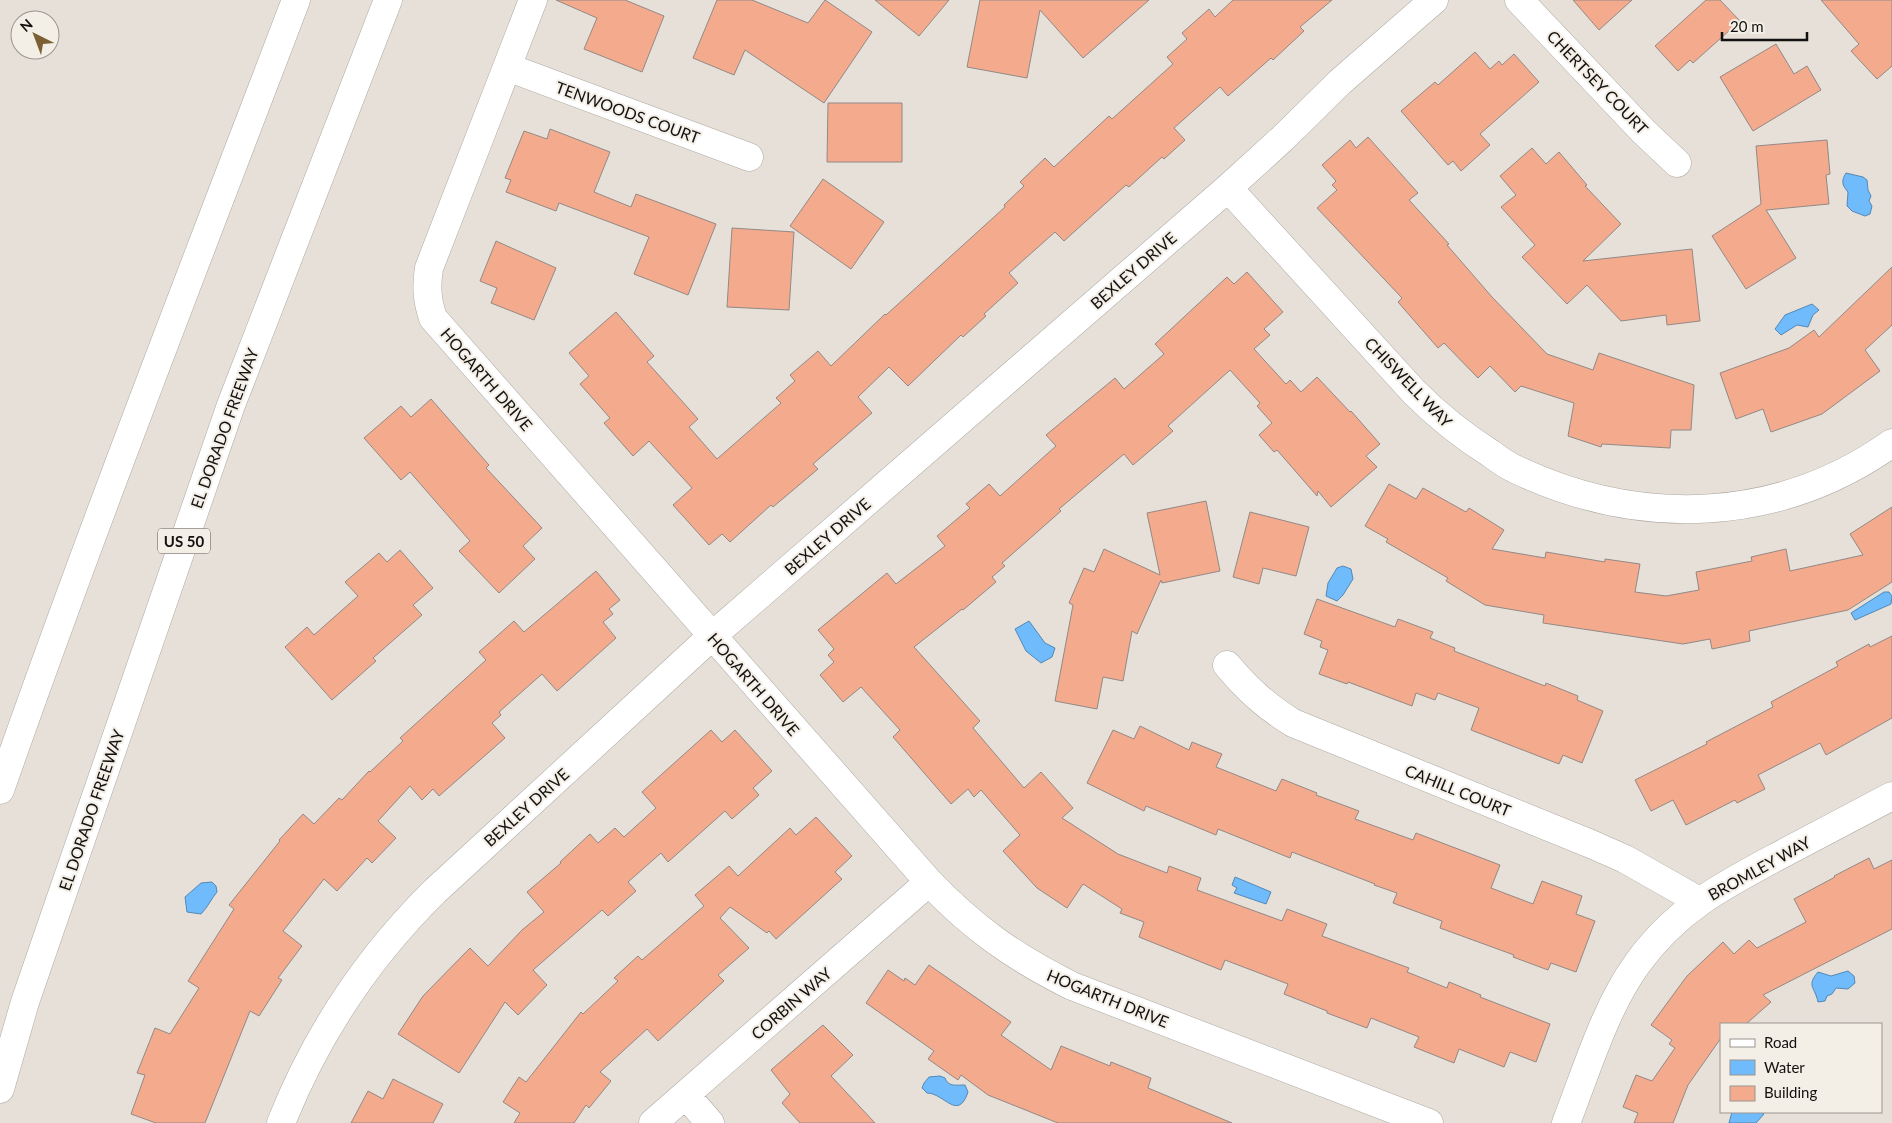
<svg xmlns="http://www.w3.org/2000/svg" width="1892" height="1123" font-family="Lato,sans-serif">
<rect width="100%" height="100%" fill="#e6e0d9"/>
<path fill="#6fbbfc" stroke="#5388b5" d="M 1846,173 L 1863,177 L 1867,180 L 1868,190 L 1871,196 L 1869,201 L 1872,206 L 1870,214 L 1865,216 L 1852,211 L 1847,206 L 1848,192 C 1842,185 1841,181 1846,173 Z
M 1812,304 L 1819,310 L 1813,315 L 1808,327 L 1797,325 L 1781,335 L 1775,329 L 1785,315 Z
M 1343,566 L 1351,569 L 1353,579 L 1343,595 L 1337,601 L 1326,596 L 1328,583 L 1337,568 Z
M 1884,592 L 1889,592 L 1892,596 L 1891,604 L 1855,620 L 1851,613 Z
M 1029,621 L 1045,643 L 1055,648 L 1052,657 L 1041,663 L 1026,651 L 1015,629 Z
M 1235,877 L 1271,892 L 1266,904 L 1234,893 L 1237,888 L 1232,885 Z
M 212,882 L 216,886 L 217,892 C 211,899 208,907 201,914 L 187,912 L 185,897 L 201,883 Z
M 1848,971 L 1854,976 L 1855,983 L 1848,989 L 1836,988 L 1832,994 L 1827,996 L 1825,1001 L 1818,1002 C 1815,987 1806,986 1818,972 L 1831,976 Z
M 940,1076 L 945,1078 C 948,1087 956,1085 965,1085 L 968,1092 C 958,1122 944,1093 927,1093 L 922,1088 L 924,1083 L 929,1077 Z
M 1732,1112 L 1761,1112 L 1764,1114 L 1756,1123 L 1729,1123 Z"/>
<path fill="#f4aa8c" stroke="#928986" d="M 556,0 L 625,0 L 664,16 L 642,72 L 584,49 L 597,18 Z
M 717,0 L 752,0 L 808,23 L 825,0 L 872,32 L 824,103 L 745,50 L 734,75 L 693,58 Z
M 875,0 L 949,0 L 919,36 Z
M 980,0 L 1149,0 L 1083,58 L 1040,10 L 1027,78 L 967,67 Z
M 1233,0 L 1332,0 L 1300,27 L 1304,31 L 1273,60 L 1271,58 L 1228,96 L 1220,87 L 1174,128 L 1185,140 L 1164,159 L 1162,157 L 1129,187 L 1126,185 L 1064,241 L 1055,232 L 1009,273 L 1018,283 L 984,314 L 986,316 L 963,337 L 961,335 L 908,386 L 889,367 L 858,397 L 872,413 L 813,464 L 818,469 L 773,507 L 771,505 L 730,542 L 722,534 L 709,545 L 673,505 L 692,488 L 649,441 L 633,456 L 604,423 L 610,418 L 580,384 L 589,376 L 569,353 L 616,312 L 654,356 L 647,362 L 698,419 L 689,427 L 717,459 L 781,403 L 776,398 L 795,381 L 790,375 L 818,351 L 831,366 L 885,314 L 886,315 L 1005,207 L 1004,205 L 1024,186 L 1020,182 L 1045,158 L 1054,167 L 1109,116 L 1112,119 L 1173,64 L 1167,57 L 1187,39 L 1182,33 L 1209,9 L 1215,17 Z
M 1573,0 L 1632,0 L 1599,30 Z
M 1706,0 L 1720,0 L 1740,21 L 1693,63 L 1690,60 L 1678,71 L 1655,46 Z
M 1821,0 L 1892,0 L 1892,66 L 1877,79 L 1851,51 L 1859,44 Z
M 1776,44 L 1794,74 L 1807,66 L 1821,90 L 1753,131 L 1720,77 Z
M 1475,52 L 1490,69 L 1499,61 L 1502,65 L 1514,54 L 1539,82 L 1480,134 L 1490,145 L 1461,171 L 1453,161 L 1448,165 L 1401,111 L 1435,82 L 1438,85 Z
M 828,103 L 902,103 L 902,162 L 827,162 Z
M 550,129 L 610,152 L 594,192 L 631,207 L 636,194 L 716,224 L 688,295 L 634,274 L 649,237 L 559,203 L 556,211 L 506,192 L 511,180 L 505,178 L 524,131 L 547,139 Z
M 1368,137 L 1418,193 L 1409,200 L 1449,244 L 1447,245 L 1492,297 L 1547,354 L 1593,370 L 1599,353 L 1694,385 L 1691,430 L 1671,430 L 1670,448 L 1602,444 L 1601,447 L 1568,436 L 1574,403 L 1521,386 L 1515,392 L 1490,366 L 1478,378 L 1444,343 L 1438,348 L 1398,302 L 1402,298 L 1317,208 L 1337,190 L 1332,185 L 1336,181 L 1322,165 L 1350,140 L 1356,148 Z
M 1827,140 L 1830,174 L 1826,175 L 1829,204 L 1766,210 L 1796,258 L 1746,289 L 1712,236 L 1761,204 L 1756,146 Z
M 1532,148 L 1546,164 L 1559,152 L 1587,185 L 1585,186 L 1621,224 L 1583,261 L 1692,249 L 1700,321 L 1667,325 L 1666,315 L 1621,321 L 1587,285 L 1567,304 L 1522,257 L 1535,245 L 1501,207 L 1516,195 L 1500,176 Z
M 823,179 L 884,222 L 851,269 L 790,226 Z
M 732,228 L 794,232 L 789,310 L 727,307 Z
M 496,241 L 556,268 L 534,320 L 491,303 L 497,288 L 480,281 Z
M 1892,267 L 1892,325 L 1865,350 L 1880,371 L 1822,414 L 1771,432 L 1763,409 L 1736,419 L 1720,373 L 1789,348 L 1814,330 L 1819,337 Z
M 1247,272 L 1283,312 L 1264,329 L 1270,335 L 1254,349 L 1286,384 L 1290,380 L 1301,392 L 1317,377 L 1350,412 L 1351,411 L 1380,444 L 1366,456 L 1377,467 L 1331,507 L 1318,491 L 1317,496 L 1277,450 L 1274,452 L 1259,435 L 1272,423 L 1257,406 L 1260,403 L 1230,370 L 1168,426 L 1173,431 L 1133,465 L 1124,454 L 1059,509 L 1061,511 L 1002,563 L 1005,566 L 992,577 L 996,582 L 963,610 L 962,609 L 914,647 L 980,721 L 973,728 L 1024,788 L 1041,772 L 1073,808 L 1062,818 L 1118,854 L 1167,873 L 1169,866 L 1201,878 L 1197,890 L 1282,921 L 1287,909 L 1327,924 L 1322,936 L 1409,968 L 1407,972 L 1447,988 L 1449,982 L 1481,995 L 1480,997 L 1550,1024 L 1536,1062 L 1510,1052 L 1504,1067 L 1459,1049 L 1454,1063 L 1414,1047 L 1419,1037 L 1371,1018 L 1367,1028 L 1327,1013 L 1327,1011 L 1284,994 L 1288,984 L 1225,960 L 1221,970 L 1139,937 L 1144,922 L 1120,913 L 1122,909 L 1083,884 L 1067,908 L 1037,888 L 1003,851 L 1020,835 L 981,790 L 974,797 L 968,789 L 951,804 L 893,737 L 900,730 L 861,687 L 843,702 L 820,675 L 834,662 L 828,655 L 834,649 L 818,630 L 887,573 L 896,584 L 945,546 L 937,536 L 970,508 L 966,504 L 989,484 L 1000,496 L 1056,446 L 1046,435 L 1115,378 L 1124,389 L 1164,354 L 1155,344 L 1227,277 L 1234,284 Z
M 431,399 L 489,465 L 486,468 L 542,528 L 523,546 L 535,559 L 499,593 L 459,551 L 470,541 L 410,472 L 401,480 L 364,438 L 401,406 L 411,417 Z
M 1389,484 L 1416,499 L 1423,488 L 1466,512 L 1469,508 L 1504,530 L 1492,549 L 1545,558 L 1546,552 L 1605,562 L 1605,559 L 1640,564 L 1635,592 L 1666,596 L 1699,590 L 1696,572 L 1752,561 L 1751,557 L 1786,549 L 1790,571 L 1863,555 L 1850,534 L 1892,507 L 1892,582 L 1848,610 L 1749,631 L 1750,641 L 1712,649 L 1710,639 L 1683,644 L 1543,623 L 1544,615 L 1485,605 L 1446,581 L 1448,578 L 1386,542 L 1388,539 L 1365,526 Z
M 1206,501 L 1220,571 L 1162,583 L 1161,580 L 1137,634 L 1132,631 L 1123,681 L 1103,677 L 1097,709 L 1055,701 L 1073,605 L 1069,603 L 1084,568 L 1094,572 L 1104,549 L 1160,575 L 1147,513 Z
M 1250,512 L 1309,527 L 1296,576 L 1263,568 L 1259,584 L 1233,577 Z
M 400,550 L 433,588 L 413,605 L 422,615 L 373,658 L 376,661 L 332,700 L 285,647 L 307,627 L 314,635 L 358,596 L 345,582 L 379,553 L 387,562 Z
M 596,571 L 620,600 L 609,609 L 613,614 L 603,622 L 616,638 L 557,691 L 542,674 L 499,712 L 501,715 L 492,723 L 505,738 L 439,796 L 433,789 L 422,800 L 410,786 L 378,821 L 396,838 L 372,863 L 367,858 L 337,891 L 324,879 L 283,931 L 302,946 L 278,978 L 282,980 L 259,1016 L 250,1011 L 205,1123 L 156,1123 L 131,1114 L 145,1075 L 137,1073 L 155,1028 L 170,1034 L 199,988 L 188,981 L 234,909 L 229,905 L 280,841 L 279,840 L 303,814 L 314,824 L 339,798 L 342,800 L 369,771 L 370,772 L 403,741 L 400,738 L 486,660 L 479,652 L 514,621 L 524,632 Z
M 1317,599 L 1395,627 L 1398,619 L 1433,632 L 1430,638 L 1455,648 L 1454,651 L 1545,686 L 1546,683 L 1578,696 L 1577,700 L 1603,711 L 1582,763 L 1563,755 L 1559,764 L 1471,730 L 1479,708 L 1438,693 L 1435,700 L 1416,693 L 1412,706 L 1348,682 L 1347,684 L 1319,674 L 1328,650 L 1320,647 L 1322,641 L 1304,634 Z
M 1892,636 L 1892,718 L 1826,755 L 1820,743 L 1758,775 L 1765,789 L 1737,803 L 1735,800 L 1686,825 L 1673,800 L 1651,811 L 1635,780 L 1707,744 L 1706,742 L 1773,707 L 1771,702 L 1838,666 L 1836,662 L 1869,644 L 1870,647 Z
M 1140,726 L 1189,750 L 1192,742 L 1222,754 L 1216,767 L 1276,791 L 1282,779 L 1317,793 L 1316,795 L 1359,811 L 1355,819 L 1413,840 L 1416,833 L 1500,865 L 1491,888 L 1533,904 L 1542,881 L 1582,896 L 1576,914 L 1595,921 L 1576,972 L 1551,963 L 1548,970 L 1513,957 L 1514,955 L 1440,928 L 1442,921 L 1393,903 L 1397,893 L 1374,885 L 1375,884 L 1292,852 L 1290,858 L 1218,829 L 1216,835 L 1146,806 L 1144,811 L 1087,783 L 1113,730 L 1134,739 Z
M 711,730 L 722,742 L 735,730 L 772,771 L 753,788 L 759,795 L 732,819 L 725,811 L 668,862 L 661,853 L 628,882 L 636,891 L 608,916 L 602,910 L 533,970 L 547,985 L 518,1015 L 505,1002 L 459,1073 L 398,1034 L 423,996 L 470,948 L 488,966 L 522,930 L 544,912 L 527,892 L 561,863 L 560,862 L 590,834 L 598,843 L 615,828 L 624,837 L 656,808 L 642,792 Z
M 816,817 L 852,856 L 835,872 L 842,879 L 776,939 L 769,931 L 767,933 L 730,907 L 720,918 L 749,948 L 718,975 L 724,981 L 658,1041 L 647,1029 L 600,1072 L 611,1081 L 589,1108 L 586,1105 L 574,1123 L 514,1123 L 520,1113 L 503,1102 L 519,1077 L 526,1082 L 581,1012 L 583,1014 L 618,981 L 614,978 L 638,956 L 642,960 L 704,906 L 695,895 L 729,866 L 738,876 L 790,828 L 796,835 Z
M 1869,858 L 1874,869 L 1892,860 L 1892,929 L 1763,995 L 1771,1002 L 1746,1024 L 1721,1024 L 1721,1038 L 1688,1085 L 1673,1123 L 1634,1123 L 1638,1113 L 1623,1107 L 1636,1075 L 1652,1081 L 1675,1048 L 1669,1044 L 1672,1040 L 1651,1025 L 1687,976 L 1723,942 L 1734,954 L 1749,940 L 1757,948 L 1806,922 L 1794,899 L 1835,877 L 1834,876 Z
M 929,965 L 1011,1022 L 1001,1035 L 1051,1070 L 1061,1046 L 1110,1066 L 1111,1062 L 1151,1078 L 1148,1088 L 1232,1123 L 1058,1123 L 988,1095 L 961,1075 L 958,1080 L 928,1059 L 934,1051 L 866,1003 L 888,970 L 904,981 L 905,978 L 915,985 Z
M 823,1025 L 853,1055 L 831,1076 L 875,1123 L 800,1123 L 782,1103 L 790,1094 L 771,1070 Z
M 393,1079 L 443,1104 L 433,1123 L 351,1123 L 368,1091 L 383,1099 Z"/>
<g fill="none" stroke-linecap="round" stroke-linejoin="round">
<g stroke="#aea9a2" stroke-width="29">
<path id="street" d="M 533,0 L 429,268 C 426,287 427,300 433,318 L 929,882 C 974,929 1014,957 1072,986 L 1429,1123
M 1519,0 L 1644,132 L 1677,163
M 507,67 L 749,157
M 1228,188 L 1414,392 C 1439,417 1460,434 1490,453 C 1498,459 1506,465 1515,469 C 1639,528 1778,524 1892,443
M 1227,665 C 1248,690 1266,706 1293,723 L 1591,844 L 1625,859 L 1699,901
M 686,1095 L 710,1123
M 281,1123 C 316,1035 368,957 435,891 L 712,636 L 1228,188 L 1283,138 L 1340,82 L 1434,0
M 653,1123 L 929,882
M 1566,1123 C 1586,1072 1605,1008 1637,964 C 1677,908 1726,884 1784,853 C 1820,834 1856,815 1892,796"/>
</g>
<g stroke="#aea9a2" stroke-width="29">
<path id="highway" d="M 0,790 C 93,525 196,262 296,0
M 0,1089 L 25,1002 L 231,405 L 388,0"/>
</g>
<use href="#street" stroke="#fff" stroke-width="28"/>
<use href="#highway" stroke="#fff" stroke-width="28"/>
</g>
<g text-anchor="middle" dominant-baseline="central" stroke-width="4" stroke-linejoin="round" paint-order="stroke">
<rect fill="#f3eee6" stroke="#565350" stroke-width="1" x="158" y="528.5" width="52" height="25" rx="4"/>
<g font-size="15" font-weight="bold" fill="#13110f">
<text x="184" y="541">US 50</text>
</g>
<g font-size="16" fill="#13110f" stroke="#f3eee6">
<text transform="translate(1598 82) rotate(46)">CHERTSEY COURT</text>
<text transform="translate(628 112) rotate(20)">TENWOODS COURT</text>
<text transform="translate(1133 270) rotate(-41)">BEXLEY DRIVE</text>
<text transform="translate(487 379) rotate(49)">HOGARTH DRIVE</text>
<text transform="translate(1409 382) rotate(46)">CHISWELL WAY</text>
<text transform="translate(224 428) rotate(-70)">EL DORADO FREEWAY</text>
<text transform="translate(827 536) rotate(-41)">BEXLEY DRIVE</text>
<text transform="translate(754 684) rotate(49)">HOGARTH DRIVE</text>
<text transform="translate(1458 790) rotate(22)">CAHILL COURT</text>
<text transform="translate(526 807) rotate(-42)">BEXLEY DRIVE</text>
<text transform="translate(91 810) rotate(-71)">EL DORADO FREEWAY</text>
<text transform="translate(1759 868) rotate(-29)">BROMLEY WAY</text>
<text transform="translate(1108 998) rotate(22)">HOGARTH DRIVE</text>
<text transform="translate(791 1003) rotate(-41)">CORBIN WAY</text>
</g>
</g>
<rect x="1720" y="1023" width="162" height="90" fill="#f3eee6" stroke="#999690"/>
<rect x="1730" y="1039" width="25" height="8" fill="#ffffff" stroke="#999690"/>
<text x="1764" y="1048" font-size="15" fill="#13110f">Road</text>
<rect x="1730" y="1060" width="25" height="15" fill="#6fbbfc" stroke="#999690"/>
<text x="1764" y="1073" font-size="15" fill="#13110f">Water</text>
<rect x="1730" y="1086" width="25" height="15" fill="#f4aa8c" stroke="#999690"/>
<text x="1764" y="1098" font-size="15" fill="#13110f">Building</text>
<g transform="translate(35 35) rotate(318)"><circle r="24" fill="#f3eee6" stroke="#999690"/>
<path d="M0-4L9 19L0 12L-9 19Z" fill="#7c5f32"/>
<text y="-8" font-size="14" font-weight="bold" text-anchor="middle" fill="#13110f">N</text>
</g>
<path d="M1722 32v8h85v-8" fill="none" stroke="#13110f" stroke-width="2.5"/>
<text x="1730" y="32" font-size="15" fill="#13110f" stroke="#f3eee6" stroke-width="4" paint-order="stroke">20 m</text>
</svg>
